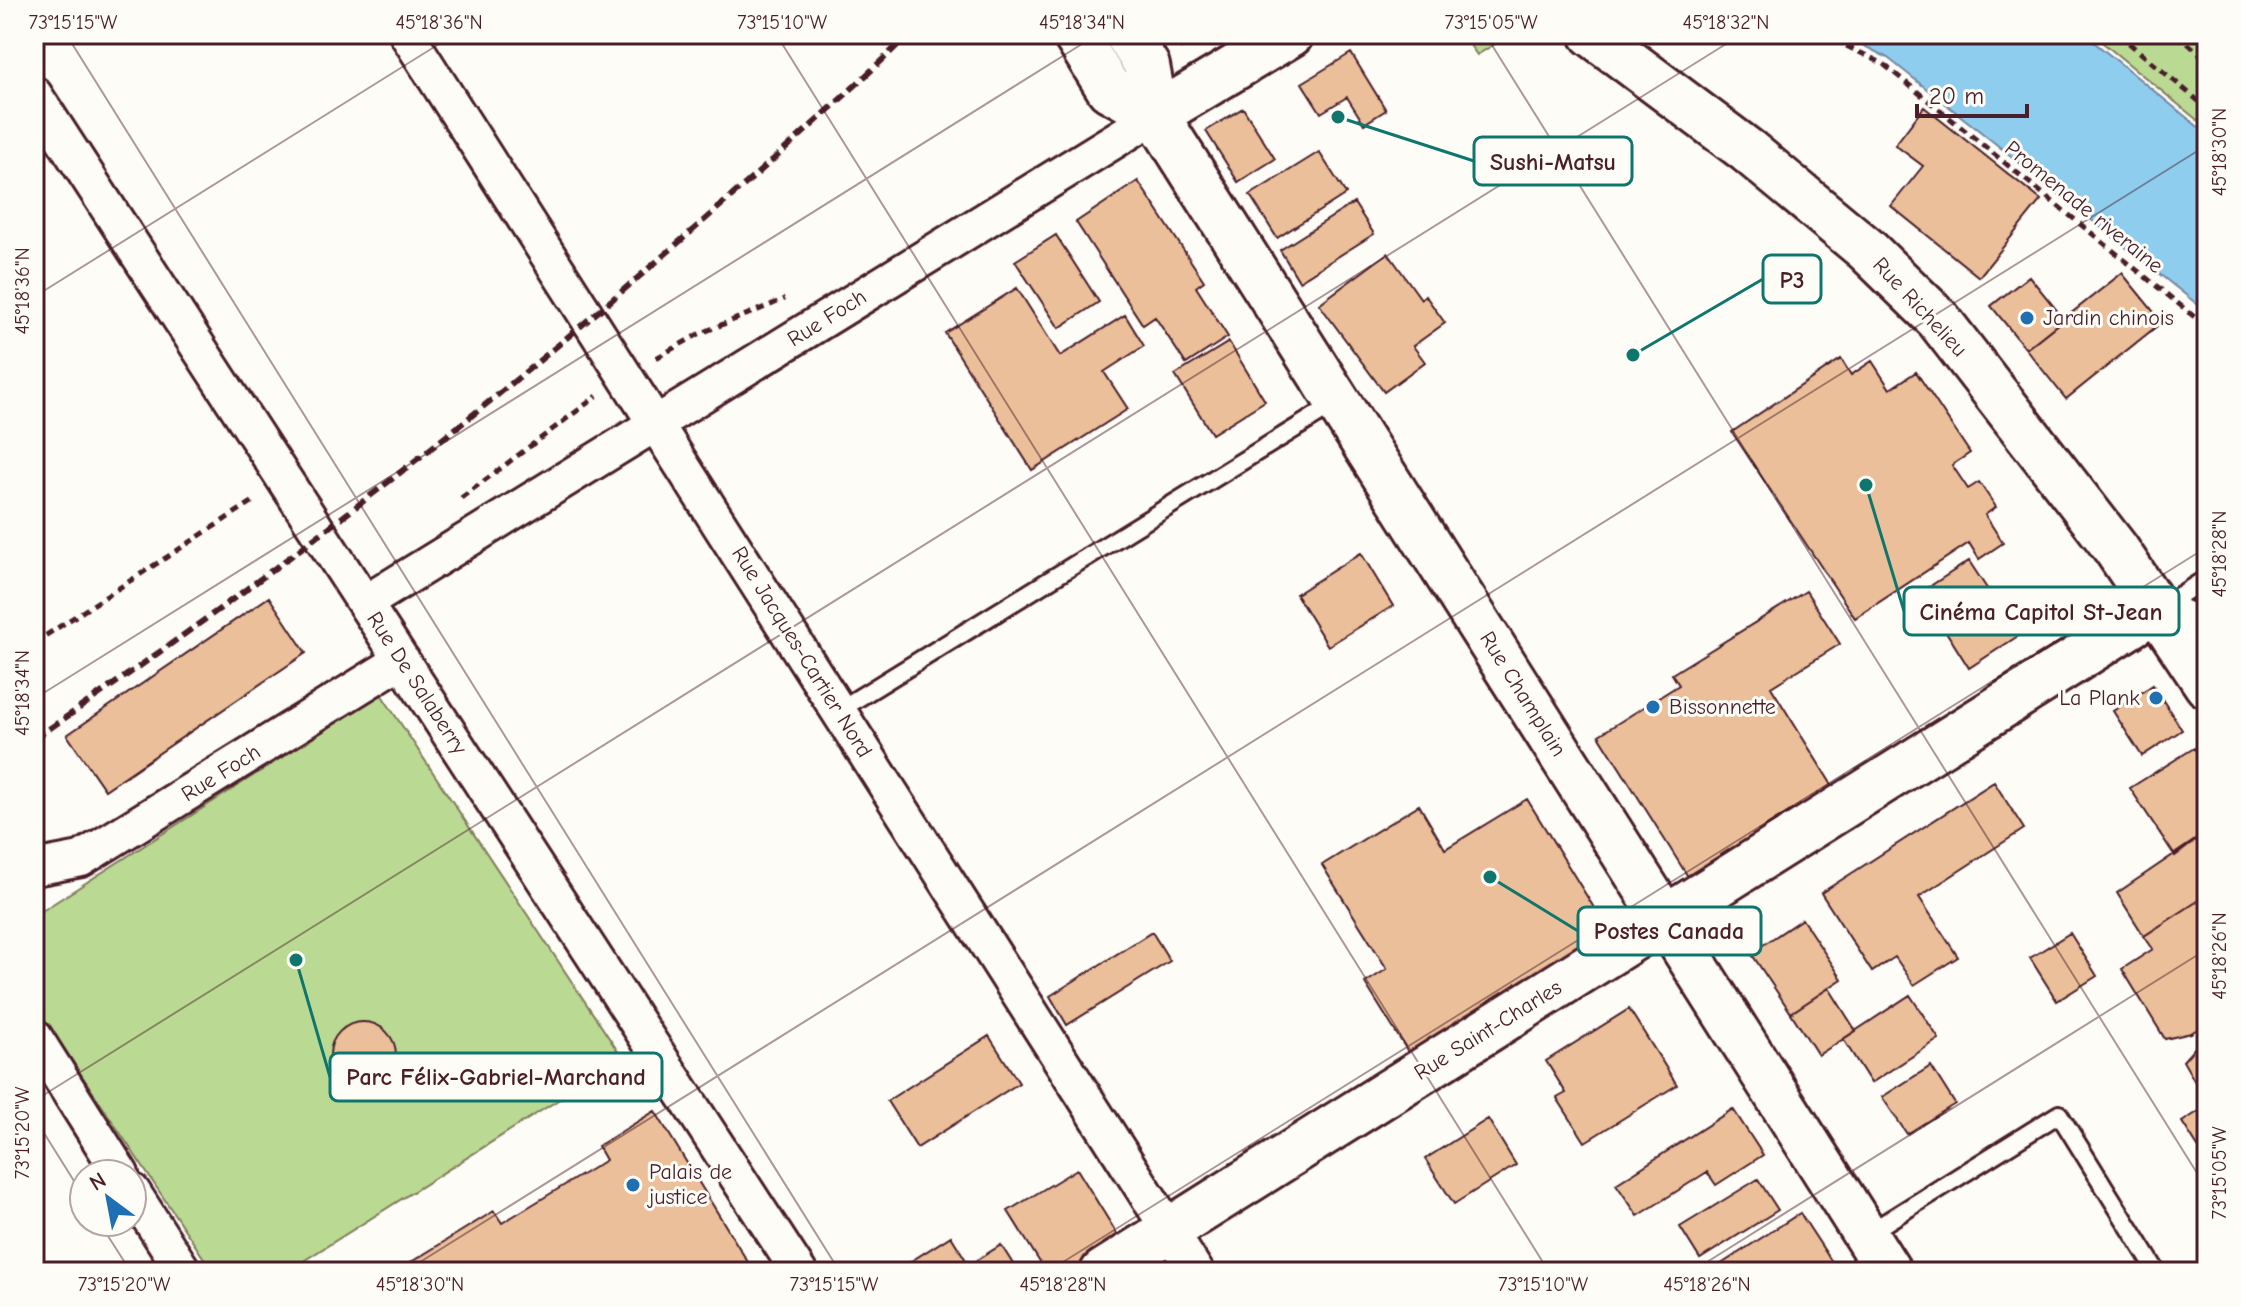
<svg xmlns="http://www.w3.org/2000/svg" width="2241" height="1306" font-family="'Comic Neue',sans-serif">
<rect width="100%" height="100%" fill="#fdfcf7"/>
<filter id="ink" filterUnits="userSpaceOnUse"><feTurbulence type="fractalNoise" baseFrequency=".0125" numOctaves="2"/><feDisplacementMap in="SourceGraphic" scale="16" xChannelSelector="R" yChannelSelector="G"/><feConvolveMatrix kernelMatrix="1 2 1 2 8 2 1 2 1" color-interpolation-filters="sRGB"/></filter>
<g filter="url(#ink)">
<path fill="#bad992" stroke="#827c5e" stroke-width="2" d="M 1462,34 L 1511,34 L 1477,55 Z
M 2092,34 L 2207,34 L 2207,128 Z
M 381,694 L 623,1059 L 286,1272 L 213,1272 L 34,1004 L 34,916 Z"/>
<path fill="#8fcdef" stroke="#7387a1" stroke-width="2" d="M 1841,34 L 2084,34 L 2207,134 L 2207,312 L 1888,58 Z"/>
<path fill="#eabf99" stroke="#4a1f2b" stroke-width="2" d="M 1351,53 L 1386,110 L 1364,124 L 1347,97 L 1321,113 L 1302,83 Z
M 1924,107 L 2041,200 L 1979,277 L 1891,206 L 1923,166 L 1895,145 Z
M 1243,108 L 1275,159 L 1238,182 L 1206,131 Z
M 1319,152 L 1346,194 L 1277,238 L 1250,195 Z
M 1138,181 L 1204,281 L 1196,287 L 1228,337 L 1186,364 L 1155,317 L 1143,325 L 1076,222 Z
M 1354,203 L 1374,234 L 1299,281 L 1280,250 Z
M 1056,235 L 1099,302 L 1059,328 L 1015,261 Z
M 1388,253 L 1421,299 L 1425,295 L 1445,323 L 1413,346 L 1425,362 L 1384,392 L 1319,304 Z
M 2122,273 L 2162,322 L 2066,399 L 2026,349 Z
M 2029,276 L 2064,319 L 2026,349 L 1991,306 Z
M 1017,288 L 1060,356 L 1125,315 L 1144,346 L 1104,372 L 1128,409 L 1032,470 L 945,333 Z
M 1229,342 L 1265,401 L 1212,434 L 1175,375 Z
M 1841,359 L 1851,375 L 1872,361 L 1890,389 L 1916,372 L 1970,453 L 1952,465 L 1968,489 L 1979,482 L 1996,507 L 1985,515 L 2003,543 L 1979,559 L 1969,543 L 1855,618 L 1732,432 Z
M 1361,553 L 1393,606 L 1328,646 L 1296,594 Z
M 1969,561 L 2018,636 L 1969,668 L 1921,592 Z
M 1806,591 L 1840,644 L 1771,687 L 1835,790 L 1690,880 L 1599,735 L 1679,685 L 1672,674 Z
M 269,597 L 306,653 L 105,790 L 67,735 Z
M 2153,685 L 2182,730 L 2142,756 L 2113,711 Z
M 2194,748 L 2207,768 L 2207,832 L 2175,856 L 2130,788 Z
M 1994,782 L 2024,829 L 1919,897 L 1958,957 L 1914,985 L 1895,957 L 1872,972 L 1821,893 Z
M 1527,799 L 1607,929 L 1408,1052 L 1365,983 L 1387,969 L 1322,865 L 1419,805 L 1445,849 Z
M 2207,832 L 2207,895 L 2144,936 L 2117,893 Z
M 2207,895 L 2207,1023 L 2191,1033 L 2165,1039 L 2122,969 L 2153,949 L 2144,936 Z
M 1802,919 L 1842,979 L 1791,1013 L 1751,953 Z
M 1152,932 L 1170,961 L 1067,1025 L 1050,996 Z
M 2070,933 L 2097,976 L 2057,1001 L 2030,958 Z
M 1829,988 L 1856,1031 L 1818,1055 L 1791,1013 Z
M 1910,995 L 1939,1039 L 1871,1083 L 1843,1039 Z
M 1629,1009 L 1677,1085 L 1585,1142 L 1557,1098 L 1566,1093 L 1546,1061 Z
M330 1055a33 33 0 1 1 66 0a33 33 0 1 1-66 0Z
M 2207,1034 L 2207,1103 L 2183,1061 Z
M 989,1036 L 1019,1083 L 917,1148 L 887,1101 Z
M 1931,1066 L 1955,1104 L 1907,1134 L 1882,1097 Z
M 2207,1106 L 2207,1161 L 2182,1122 Z
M 1733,1109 L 1763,1155 L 1716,1185 L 1707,1172 L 1638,1216 L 1616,1184 Z
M 655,1111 L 754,1272 L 395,1272 L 494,1211 L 502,1223 L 606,1160 L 598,1146 Z
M 1488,1119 L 1516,1165 L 1454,1204 L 1425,1159 Z
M 1077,1169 L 1127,1250 L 1091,1272 L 1046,1272 L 1008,1211 Z
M 1758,1179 L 1778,1210 L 1700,1259 L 1680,1227 Z
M 1800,1213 L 1832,1262 L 1817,1272 L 1709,1272 Z
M 951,1236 L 969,1265 L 1001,1245 L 1018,1272 L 894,1272 Z"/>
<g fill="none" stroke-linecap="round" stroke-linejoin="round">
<g stroke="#4a1f2b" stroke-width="22">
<path id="lane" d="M 2161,607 L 2207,578
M 839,710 L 1338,402
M 1867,1234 L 2059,1114 L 2157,1272"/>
</g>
<g stroke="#4a1f2b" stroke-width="40">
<path id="street" d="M 407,34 L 1196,1272
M 34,94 L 799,1272
M 365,603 L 1156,115
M 2158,608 L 2207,628
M 34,868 L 81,859 L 402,660
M 34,1036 L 121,1174
M 132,1191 L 184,1272"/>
</g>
<g stroke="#4a1f2b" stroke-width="50">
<path id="secondary" d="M 1075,34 L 1109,89 L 1156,115
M 1127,34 L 1147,66 L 1156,115 L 1889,1272
M 1592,34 L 1748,151 L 1866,249 L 1938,319 L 2116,549 L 2207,685
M 1156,115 L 1291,34
M 1103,1272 L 2158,608"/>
</g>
<path stroke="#4a1f2b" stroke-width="5" stroke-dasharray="8 6" stroke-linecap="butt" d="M 1821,34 L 1882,63 L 2207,327
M 2118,34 L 2207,108
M 2177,34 L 2207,60
M 1179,47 L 1201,34
M 656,358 L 699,334 L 785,299
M 461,498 L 597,396
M 34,643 L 255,500"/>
<use href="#lane" stroke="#fdfcf7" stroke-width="16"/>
<use href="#street" stroke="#fdfcf7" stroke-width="34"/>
<use href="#secondary" stroke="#fdfcf7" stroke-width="44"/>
<path stroke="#4a1f2b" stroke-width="6" stroke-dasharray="12 6" stroke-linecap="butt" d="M 34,739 C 265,583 484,413 694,229 C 767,165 840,102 909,34"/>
</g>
</g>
<path fill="none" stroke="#4a1f2b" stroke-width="2" stroke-opacity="0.45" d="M 66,34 L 840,1272M 776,34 L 1549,1272M 1485,34 L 2207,1189M 2194,34 L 2207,54M 34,297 L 455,34M 34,699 L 1098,34M 34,1101 L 1742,34M 34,1117 L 84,1197M 99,1222 L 131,1272M 404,1272 L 2207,145M 1047,1272 L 2207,547M 1691,1272 L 2207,949"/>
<g fill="#1f6fb2" stroke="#fdfcf7" stroke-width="3">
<circle cx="2027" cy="318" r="8"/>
<circle cx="2156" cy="698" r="8"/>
<circle cx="1653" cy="707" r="8"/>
<circle cx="633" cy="1185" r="8"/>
</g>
<g text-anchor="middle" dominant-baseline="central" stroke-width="6" stroke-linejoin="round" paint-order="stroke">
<g font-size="22" fill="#4a1f2b" stroke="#fdfcf7">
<text transform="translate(2084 207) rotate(39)">Promenade riveraine</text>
<text transform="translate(1920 307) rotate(47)">Rue Richelieu</text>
<text transform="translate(827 318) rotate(-32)">Rue Foch</text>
<text transform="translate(802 652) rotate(58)">Rue Jacques-Cartier Nord</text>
<text transform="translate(417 683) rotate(57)">Rue De Salaberry</text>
<text transform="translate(1523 694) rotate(58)">Rue Champlain</text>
<text transform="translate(221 773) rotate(-32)">Rue Foch</text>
<text transform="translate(1488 1030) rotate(-32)">Rue Saint-Charles</text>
</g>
<g font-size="22" fill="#4a1f2b" stroke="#fdfcf7" text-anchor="start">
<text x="2043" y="318">Jardin chinois</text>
<text x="2140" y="698" text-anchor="end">La Plank</text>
<text x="1669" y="707">Bissonnette</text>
<text x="649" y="1172">Palais de<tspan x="649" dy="25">justice</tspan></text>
</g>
</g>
<path fill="none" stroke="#0f766e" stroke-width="3" d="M1338 117L1474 161M1633 355L1763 279M1866 485L1904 611M1490 877L1578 931M296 960L330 1077"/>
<g fill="#0f766e" stroke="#fdfcf7" stroke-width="3">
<circle cx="1338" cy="117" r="8"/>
<circle cx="1633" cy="355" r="8"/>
<circle cx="1866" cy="485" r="8"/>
<circle cx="1490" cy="877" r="8"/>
<circle cx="296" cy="960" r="8"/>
</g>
<g fill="#fdfcf7" stroke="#0f766e" stroke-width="3">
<rect x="1474" y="137" width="158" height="48" rx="8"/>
<rect x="1763" y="255" width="58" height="48" rx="8"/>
<rect x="1904" y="587" width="275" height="48" rx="8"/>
<rect x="1578" y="907" width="183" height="48" rx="8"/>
<rect x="330" y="1053" width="332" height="48" rx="8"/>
</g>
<g font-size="24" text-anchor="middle" font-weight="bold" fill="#4a1f2b">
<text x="1553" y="170">Sushi-Matsu</text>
<text x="1792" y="288">P3</text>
<text x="2041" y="620">Cinéma Capitol St-Jean</text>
<text x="1669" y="939">Postes Canada</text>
<text x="496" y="1085">Parc Félix-Gabriel-Marchand</text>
</g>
<rect width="2241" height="1306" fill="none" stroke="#fdfcf7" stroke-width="88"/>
<g transform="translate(108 1198) rotate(328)"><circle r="38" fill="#fdfcf7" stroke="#b5a4a5" stroke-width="2"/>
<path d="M0-6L14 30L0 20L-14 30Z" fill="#1f6fb2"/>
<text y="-12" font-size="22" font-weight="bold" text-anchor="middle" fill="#4a1f2b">N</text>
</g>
<path d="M1917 104v12h110v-12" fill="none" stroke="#4a1f2b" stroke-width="4"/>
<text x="1929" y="104" font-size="24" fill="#4a1f2b" stroke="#fdfcf7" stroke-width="6" paint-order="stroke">20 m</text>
<rect x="44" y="44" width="2153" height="1218" fill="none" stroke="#4a1f2b" stroke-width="3"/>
<g font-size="20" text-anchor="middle" fill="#4a1f2b">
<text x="73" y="29">73°15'15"W</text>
<text x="439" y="29">45°18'36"N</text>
<text x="782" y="29">73°15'10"W</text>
<text x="1082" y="29">45°18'34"N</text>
<text x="1491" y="29">73°15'05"W</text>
<text x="1726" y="29">45°18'32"N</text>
<text transform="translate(2219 152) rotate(-90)" y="7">45°18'30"N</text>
<text transform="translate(22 291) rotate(-90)" y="7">45°18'36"N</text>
<text transform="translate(2219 554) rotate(-90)" y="7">45°18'28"N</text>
<text transform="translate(22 693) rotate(-90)" y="7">45°18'34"N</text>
<text transform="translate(2219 956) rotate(-90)" y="7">45°18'26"N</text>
<text transform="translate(22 1133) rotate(-90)" y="7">73°15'20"W</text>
<text transform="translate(2219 1173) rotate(-90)" y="7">73°15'05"W</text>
<text x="124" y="1291">73°15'20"W</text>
<text x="420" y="1291">45°18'30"N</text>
<text x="834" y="1291">73°15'15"W</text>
<text x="1063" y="1291">45°18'28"N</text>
<text x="1543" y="1291">73°15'10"W</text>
<text x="1707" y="1291">45°18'26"N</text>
</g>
</svg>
